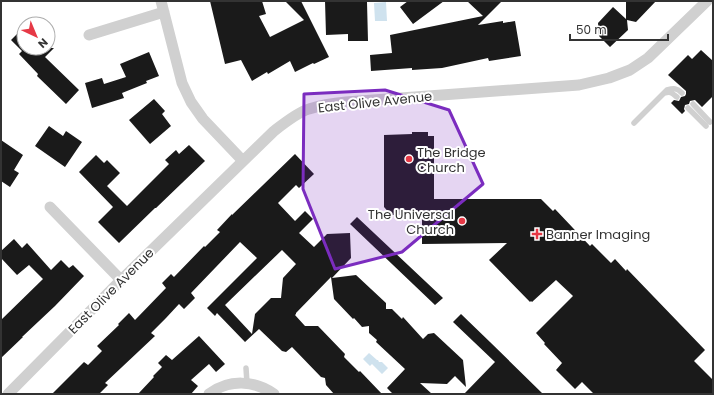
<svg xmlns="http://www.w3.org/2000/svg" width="714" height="395" font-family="Poppins,sans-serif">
<rect width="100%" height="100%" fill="#fff"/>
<path fill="#cfe2ee" d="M 386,2 L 387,21 L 375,21 L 374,3 Z
M 369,353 L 377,360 L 378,360 L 379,362 L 382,362 L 388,368 L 382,374 L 372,364 L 370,366 L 363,359 Z"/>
<path fill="#1a1a1a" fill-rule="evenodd" d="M 210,1 L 262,1 L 266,14 L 259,16 L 270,37 L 304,20 L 285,1 L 301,1 L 329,57 L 314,64 L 313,63 L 295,72 L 290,61 L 268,74 L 267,72 L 252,81 L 241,60 L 225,64 Z
M 325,1 L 347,1 L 347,2 L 367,2 L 368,41 L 348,41 L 348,34 L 326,35 Z
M 408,1 L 444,1 L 413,24 L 400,7 Z
M 467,1 L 502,1 L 478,25 L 503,21 L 503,23 L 515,21 L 521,56 L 489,61 L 488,58 L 442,68 L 412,70 L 412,68 L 371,71 L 370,55 L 392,53 L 390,35 L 483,16 Z
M 626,1 L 656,1 L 636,22 L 627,20 L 628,30 L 610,47 L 599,36 L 598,23 L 613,7 L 626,19 Z
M 24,27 L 24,49 L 25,48 L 54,48 L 45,57 L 79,90 L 66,104 L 37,76 L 38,74 L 19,54 L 22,51 L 11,40 Z
M 701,50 L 713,61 L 713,96 L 702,107 L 695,100 L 690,101 L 689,104 L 685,105 L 684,109 L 685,111 L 682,114 L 671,103 L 674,100 L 679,101 L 681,97 L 685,96 L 686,94 L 686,91 L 668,75 L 688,55 L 692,59 Z
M 149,52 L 159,76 L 146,81 L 147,83 L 122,93 L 124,98 L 92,108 L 85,83 L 102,78 L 104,84 L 126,77 L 120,64 Z
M 154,99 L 165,111 L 162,114 L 171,126 L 150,144 L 129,120 Z
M 49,126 L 63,136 L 66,131 L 82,142 L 65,167 L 35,146 Z
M 412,132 L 428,132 L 428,136 L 434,136 L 434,199 L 541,199 L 553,211 L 555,209 L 590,246 L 592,244 L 611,263 L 615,259 L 626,271 L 627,269 L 705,350 L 694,361 L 713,380 L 713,394 L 594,394 L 582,382 L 575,389 L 556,370 L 562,363 L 544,344 L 545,343 L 536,333 L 573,296 L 556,280 L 532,302 L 531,301 L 530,302 L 489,260 L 507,243 L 422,244 L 422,214 L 391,215 L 384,207 L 384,135 L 412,134 Z
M 1,140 L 23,155 L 14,170 L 19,173 L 10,187 L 1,181 Z
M 189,145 L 205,161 L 182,183 L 156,208 L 155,208 L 119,243 L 98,222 L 113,207 L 79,172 L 96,155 L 104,163 L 107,160 L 120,173 L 107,186 L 127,206 L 169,164 L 165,160 L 176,150 L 179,154 Z
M 295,154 L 314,174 L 299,188 L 296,185 L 278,203 L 295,221 L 305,211 L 313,219 L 299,233 L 314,247 L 327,234 L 350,233 L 351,258 L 332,278 L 356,275 L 386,303 L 386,309 L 392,309 L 402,319 L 403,317 L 423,339 L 428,334 L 434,333 L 463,360 L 466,387 L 455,376 L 447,384 L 420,383 L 432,394 L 393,394 L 387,388 L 405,369 L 376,342 L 377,340 L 369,333 L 369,326 L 362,327 L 354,318 L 353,319 L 334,299 L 331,277 L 296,313 L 296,314 L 295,315 L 305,326 L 318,326 L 345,354 L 344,357 L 359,372 L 360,371 L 382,394 L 334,394 L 326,385 L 325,378 L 321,377 L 292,347 L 286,352 L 282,351 L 259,329 L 245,342 L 217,313 L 215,316 L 207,308 L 257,258 L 240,242 L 191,293 L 195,298 L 184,309 L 179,304 L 166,318 L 151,333 L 155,336 L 105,383 L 108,385 L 99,394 L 52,394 L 84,362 L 88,365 L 102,351 L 97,346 L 119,325 L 118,324 L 129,313 L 135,320 L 166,288 L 162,283 L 171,274 L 174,277 L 204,246 L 205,247 L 220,232 L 217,230 L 232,214 L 232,215 ZM 282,250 L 296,264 L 283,278 L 281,298 L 271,298 L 255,314 L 252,334 L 225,305 Z
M 357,217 L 443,298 L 435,305 L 350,224 Z
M 14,239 L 22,248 L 27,243 L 51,270 L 61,260 L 69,268 L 73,265 L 84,276 L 55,306 L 22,337 L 23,337 L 1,358 L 1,320 L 43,279 L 29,265 L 17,275 L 1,258 L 1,251 Z
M 461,314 L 490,342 L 543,394 L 464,394 L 495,362 L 453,322 Z
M 199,336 L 225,364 L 216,372 L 209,364 L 191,380 L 198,386 L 191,394 L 138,394 L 154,377 L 153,376 L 162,367 L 158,363 L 166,355 L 172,360 Z"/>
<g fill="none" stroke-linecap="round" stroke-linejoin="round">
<path stroke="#d0d0d0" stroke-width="5.5" d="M 665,93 C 671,91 673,94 677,97
M 693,104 L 710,122
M 688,108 L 706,126
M 634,123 L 667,90 C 674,88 677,88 682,93
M 246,368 L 247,383"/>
<path stroke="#d0d0d0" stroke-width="11" d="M 161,1 L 182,83 L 191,102 L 203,119 L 243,161
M 89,35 L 164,12
M 50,207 L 121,280
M 8,394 L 121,280 L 274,131 C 283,124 298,112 309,109 C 321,105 334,103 346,102 L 579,85 L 609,78 L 630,70 L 648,58 L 707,1
M 209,394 C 229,379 254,380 274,394"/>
</g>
<path fill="#7b2cbf" fill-opacity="0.2" stroke="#7b2cbf" stroke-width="3" stroke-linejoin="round" d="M 385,90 L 449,110 L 483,184 L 402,252 L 335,269 L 303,189 L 304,94 Z"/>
<g fill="#e63946" stroke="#fff" stroke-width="1.5">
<circle cx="409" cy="159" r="4"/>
<circle cx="462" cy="221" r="4"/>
<path d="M535 228h4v4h4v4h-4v4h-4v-4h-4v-4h4z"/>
</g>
<g text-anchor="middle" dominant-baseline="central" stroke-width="4" stroke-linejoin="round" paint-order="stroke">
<g font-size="13" fill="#333" stroke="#fff">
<text transform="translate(375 102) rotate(-6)">East Olive Avenue</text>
<text transform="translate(111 291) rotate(-45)">East Olive Avenue</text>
</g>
<g font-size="13" fill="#333" stroke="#fff" text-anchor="start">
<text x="417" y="152">The Bridge<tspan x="417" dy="15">Church</tspan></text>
<text x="454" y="214" text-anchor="end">The Universal<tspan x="454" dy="15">Church</tspan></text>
<text x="546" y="234">Banner Imaging</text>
</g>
</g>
<rect width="714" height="395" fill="none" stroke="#333333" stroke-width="4"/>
<g transform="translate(36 36) rotate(136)"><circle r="19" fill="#ffffff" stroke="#adadad"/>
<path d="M0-3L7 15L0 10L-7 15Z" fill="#e63946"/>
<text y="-6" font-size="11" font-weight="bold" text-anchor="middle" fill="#333333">N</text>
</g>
<path d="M570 34v6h98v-6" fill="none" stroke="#333333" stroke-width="2"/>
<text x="576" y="34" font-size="12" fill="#333333" stroke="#ffffff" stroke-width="3" paint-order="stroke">50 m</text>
</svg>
